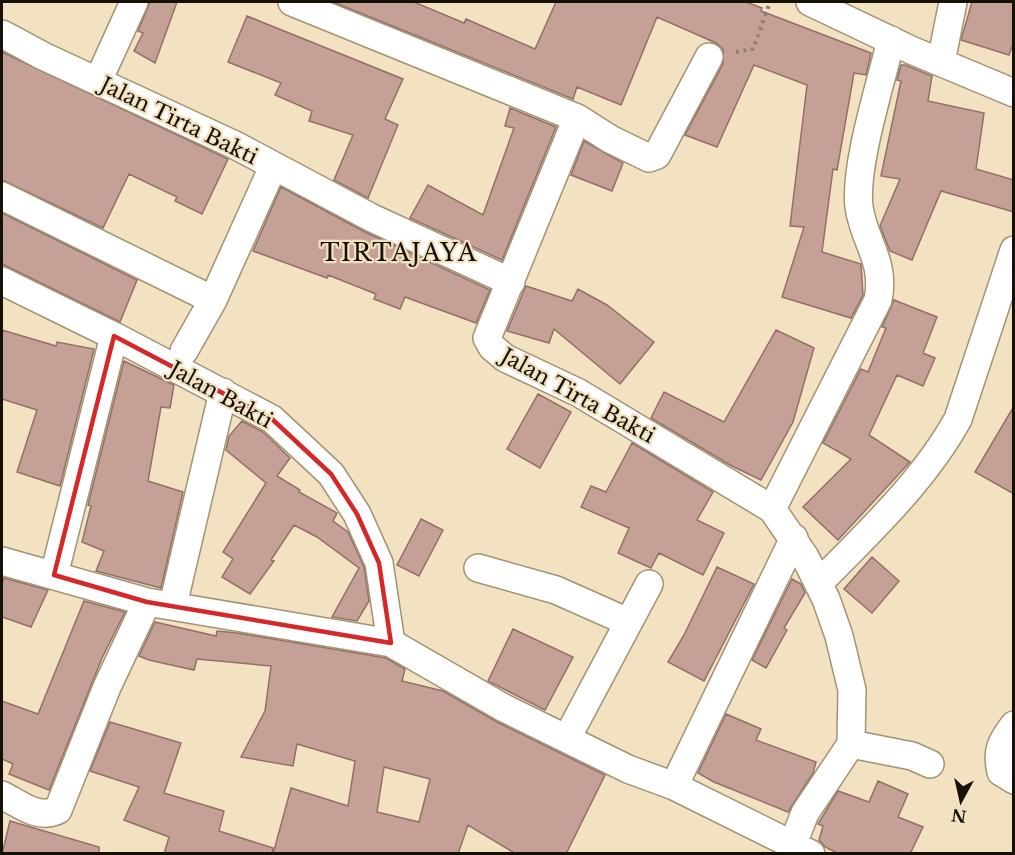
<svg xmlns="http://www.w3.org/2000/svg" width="1015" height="855" font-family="'Libre Baskerville',serif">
<rect width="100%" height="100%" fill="#f2e2c1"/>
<path fill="#c5a096" stroke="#937067" stroke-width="1.5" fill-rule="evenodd" d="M 150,2 L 177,2 L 155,63 L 134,51 L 143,33 L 138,31 Z
M 333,2 L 414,2 L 464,23 L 466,19 L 535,49 L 556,2 L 746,2 L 762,8 L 761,11 L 871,53 L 866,75 L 854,73 L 837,170 L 833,169 L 822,252 L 861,264 L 863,295 L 851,318 L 782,297 L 804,227 L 790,226 L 807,85 L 754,65 L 717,147 L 685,135 L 723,64 L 723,49 L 716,43 L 657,17 L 621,105 L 577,87 L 573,99 Z
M 972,2 L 1014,2 L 1014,41 L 1009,55 L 961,40 Z
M 247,16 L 403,79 L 385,119 L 398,125 L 368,198 L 334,180 L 353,135 L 309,121 L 312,111 L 275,95 L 281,83 L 228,62 Z
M 2,52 L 228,159 L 202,214 L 175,201 L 177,197 L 129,174 L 103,228 L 2,180 Z
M 905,65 L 932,76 L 928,101 L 984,113 L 976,169 L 1014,180 L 1014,212 L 941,191 L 912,260 L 890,251 L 880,226 L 900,179 L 881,176 L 901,81 L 897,80 L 901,65 Z
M 510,108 L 556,127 L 502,260 L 410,218 L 428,185 L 483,215 L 514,128 L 505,126 Z
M 584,141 L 623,163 L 612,191 L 571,175 Z
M 281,187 L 365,232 L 490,290 L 476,323 L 405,297 L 400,309 L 374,299 L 376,294 L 328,275 L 327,278 L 253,251 Z
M 2,213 L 137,280 L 120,322 L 2,264 Z
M 526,286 L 572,301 L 578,289 L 607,305 L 654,342 L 620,384 L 554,329 L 549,343 L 507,331 Z
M 894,300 L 937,317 L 923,353 L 935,358 L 923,386 L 897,375 L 869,435 L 910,462 L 838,540 L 803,507 L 851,459 L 823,443 L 861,369 L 868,372 L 886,328 L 882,327 Z
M 2,330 L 56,346 L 57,342 L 94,349 L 60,486 L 17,472 L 37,410 L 2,399 Z
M 776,330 L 814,348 L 793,422 L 761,480 L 730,465 L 651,418 L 664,392 L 724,422 Z
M 124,361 L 174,385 L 170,408 L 161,407 L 148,481 L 183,492 L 161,588 L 96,571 L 104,551 L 82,542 L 91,506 L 88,505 Z
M 538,394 L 571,412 L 540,468 L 507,449 Z
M 1014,406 L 1014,494 L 975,472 Z
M 242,421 L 263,432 L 290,458 L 277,476 L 300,490 L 299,492 L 337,513 L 333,521 L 348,532 L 364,567 L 369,601 L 357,621 L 332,617 L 359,568 L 317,537 L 294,525 L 271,560 L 274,561 L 250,594 L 222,577 L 233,559 L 223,552 L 266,483 L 226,450 L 229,436 Z
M 632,443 L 713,492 L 697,520 L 724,533 L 703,575 L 659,553 L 651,568 L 618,553 L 629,528 L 581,507 L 591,486 L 606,492 Z
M 421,519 L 443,530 L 419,576 L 397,565 Z
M 872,557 L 899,581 L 872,613 L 844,589 Z
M 717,567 L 754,584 L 704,681 L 668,662 L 684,635 Z
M 4,578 L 48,590 L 31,627 L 2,617 L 2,584 Z
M 792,579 L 801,584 L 805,593 L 784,628 L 787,630 L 766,668 L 752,660 Z
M 84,601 L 125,612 L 102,658 L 49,790 L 9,774 L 13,764 L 2,759 L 2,701 L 38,714 Z
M 155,622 L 216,636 L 217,631 L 237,633 L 386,658 L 405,669 L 402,681 L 443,691 L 497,722 L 605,775 L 566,854 L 516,854 L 468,825 L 458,854 L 273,854 L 291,788 L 348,806 L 355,761 L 297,744 L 293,766 L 241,757 L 265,711 L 271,666 L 197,659 L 194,670 L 149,660 L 139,656 ZM 384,767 L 430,779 L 419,822 L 377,812 Z
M 513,629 L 573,657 L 545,710 L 488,681 Z
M 726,714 L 761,729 L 756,740 L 816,762 L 813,773 L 788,812 L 714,782 L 698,773 Z
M 110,722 L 181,743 L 164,793 L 224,811 L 219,831 L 273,848 L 272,854 L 164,854 L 169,837 L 124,820 L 139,787 L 90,771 Z
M 878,781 L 908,794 L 898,817 L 923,827 L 910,854 L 839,854 L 825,847 L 819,840 L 823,826 L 818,824 L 838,791 L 869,802 Z
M 10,821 L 99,847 L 99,854 L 2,854 Z"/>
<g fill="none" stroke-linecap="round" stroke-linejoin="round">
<g stroke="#a19374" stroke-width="30">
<path id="street" d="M 292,2 L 577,118 L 610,139 L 649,158 L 657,155 L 709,57
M 810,2 L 911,50 L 1014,93
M 2,34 L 43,56 L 235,145 L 372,218 L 511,282
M 941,62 L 953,2
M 98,81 L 134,2
M 577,118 L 487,338 L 492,347 L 505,358 L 579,393 L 772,509 L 805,557 L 826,599 L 839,636 L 852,690 L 851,744 L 805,813 L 789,854
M 2,196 L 213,300
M 2,281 L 114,336 L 272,419 L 331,474 L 357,514 L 379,563 L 391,643
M 184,351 L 213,300 L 273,167
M 772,509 L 878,300 C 886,261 864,242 859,207 C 854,166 881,83 891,40
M 2,561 L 147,602 L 391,643 L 504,708 L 628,769 L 674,786 L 811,854
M 478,568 L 556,590 L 628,622
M 54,575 L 114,336
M 819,583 C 868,533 924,481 958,419 L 1014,250
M 173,605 L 223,392
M 1014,725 C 1001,742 996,751 1001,772 L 1014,780
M 567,738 L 649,584
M 851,744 L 912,756 L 930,764
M 674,786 L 794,538
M 2,795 C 20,804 38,820 58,810 L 107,687 L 147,602"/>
</g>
<path stroke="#8d826b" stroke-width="4" stroke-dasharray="3 4.5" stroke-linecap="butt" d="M 736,52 L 753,49 L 770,2"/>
<use href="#street" stroke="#fff" stroke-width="27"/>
</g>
<path fill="none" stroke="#d62828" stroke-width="4.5" stroke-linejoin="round" d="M 114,336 L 272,419 L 331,474 L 357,514 L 379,563 L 391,643 L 147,602 L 54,575 Z"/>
<g text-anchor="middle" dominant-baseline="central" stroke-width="4.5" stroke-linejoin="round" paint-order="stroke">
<g font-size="21" fill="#161106" stroke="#f2e2c1">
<text transform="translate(179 121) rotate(26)">Jalan Tirta Bakti</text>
<text transform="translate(221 395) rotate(29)">Jalan Bakti</text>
<text transform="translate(578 396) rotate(29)">Jalan Tirta Bakti</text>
</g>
<g font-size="24" letter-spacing="1.5" fill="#161106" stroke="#f2e2c1">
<text x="399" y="252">TIRTAJAYA</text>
</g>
</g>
<rect width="1015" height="855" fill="none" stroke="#161106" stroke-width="6"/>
<g transform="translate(961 801) rotate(188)" stroke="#f2e2c1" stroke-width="4.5" paint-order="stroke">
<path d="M0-4.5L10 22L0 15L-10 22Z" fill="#161106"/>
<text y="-9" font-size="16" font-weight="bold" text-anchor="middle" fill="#161106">N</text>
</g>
</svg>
